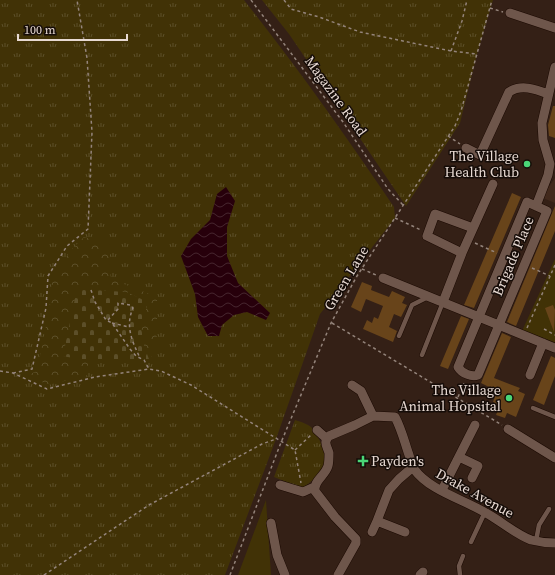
<svg xmlns="http://www.w3.org/2000/svg" width="555" height="575" font-family="'Source Serif 4',serif">
<defs>
<pattern id="grass-tufts" width="24" height="20" patternUnits="userSpaceOnUse"><rect width="24" height="20" fill="#413206"/><path d="M3 7l-1-3M5 7V3M7 7l1-3M15 17l-1-3M17 17v-4M19 17l1-3" fill="none" stroke="#5c4f29"/></pattern>
<pattern id="forest-crowns" width="20" height="18" patternUnits="userSpaceOnUse"><rect width="20" height="18" fill="#413206"/><path d="M2 6a3 3 0 1 1 6 0M12 15a3 3 0 1 1 6 0" fill="none" stroke="#5c4f29"/></pattern>
<pattern id="cemetery-stones" width="16" height="16" patternUnits="userSpaceOnUse"><rect width="16" height="16" fill="#413206"/><path d="M2 7V4a2 2 0 0 1 4 0v3zM10 15v-3a2 2 0 0 1 4 0v3z" fill="#5c4f29"/></pattern>
<pattern id="water-waves" width="16" height="10" patternUnits="userSpaceOnUse"><rect width="16" height="10" fill="#27000b"/><path d="M0 5q4-4 8 0t8 0" fill="none" stroke="#46252e"/></pattern>
</defs>
<rect width="100%" height="100%" fill="#342016"/>
<path fill="#42291c" d="M 555,178 L 555,203 L 543,198 L 548,188 Z"/>
<path fill="url(#grass-tufts)" d="M 0,0 L 244,0 C 297,67 346,136 394,207 L 395,218 L 320,314 L 276,439 L 225,575 L 0,575 Z
M 262,0 L 493,0 L 477,54 L 460,123 L 406,206 L 289,34 Z
M 295,420 C 301,422 308,424 312,428 C 316,431 318,437 320,441 C 331,464 322,474 304,487 L 299,487 L 274,477 Z"/>
<path fill="url(#forest-crowns)" d="M 84,237 L 111,245 L 109,264 L 111,279 L 157,297 L 157,335 L 150,362 L 144,346 L 141,327 L 148,302 L 126,292 L 102,291 L 63,356 L 88,361 L 88,375 L 48,385 L 28,375 L 37,371 L 50,306 L 52,278 L 71,250 Z"/>
<path fill="url(#cemetery-stones)" d="M 77,289 L 126,292 L 148,302 L 141,327 L 144,346 L 150,362 L 88,361 L 63,356 Z"/>
<path fill="#413206" d="M 555,259 L 555,344 L 522,331 Z
M 266,500 L 271,575 L 238,575 Z"/>
<path fill="url(#water-waves)" d="M 226,187 L 235,201 L 227,227 L 227,256 L 238,283 L 270,313 L 266,320 L 247,312 L 234,315 L 222,325 L 219,336 L 208,336 L 198,317 L 195,294 L 181,256 L 191,239 L 210,220 L 217,194 Z"/>
<path fill="#68441a" d="M 553,106 L 555,106 L 555,138 L 549,136 L 548,125 Z
M 512,193 L 521,197 L 474,308 L 464,305 Z
M 555,206 L 555,231 L 516,326 L 507,322 Z
M 362,282 L 372,286 L 371,290 L 389,297 L 392,291 L 405,297 L 402,303 L 407,305 L 401,317 L 394,314 L 389,327 L 397,331 L 393,342 L 363,329 L 367,320 L 372,323 L 374,317 L 378,319 L 383,306 L 366,299 L 361,312 L 351,307 Z
M 553,305 L 555,310 L 554,332 L 545,308 Z
M 461,316 L 469,319 L 448,369 L 440,366 Z
M 502,333 L 511,337 L 494,378 L 520,388 L 518,391 L 525,394 L 516,417 L 507,413 L 505,418 L 496,415 L 500,405 L 493,402 L 497,391 L 481,383 Z
M 551,356 L 555,358 L 555,376 L 544,405 L 533,400 Z"/>
<g fill="none" stroke-linecap="round" stroke-linejoin="round">
<g stroke="#1b0902" stroke-width="5.5">
<path id="service" d="M 399,336 L 412,305 L 428,297
M 422,355 L 443,302
M 533,408 L 555,417
M 536,541 L 539,525 L 549,509
M 471,542 L 485,512
M 460,575 L 459,566 L 463,556"/>
</g>
<g stroke="#1b0902" stroke-width="10">
<path id="minor" d="M 510,13 L 555,28
M 466,148 L 480,155 L 509,92 C 521,84 535,89 548,94
M 527,202 L 547,211 L 478,375 C 472,377 462,374 458,367 Z
M 536,206 L 548,175 L 550,164 L 543,140 L 542,123 L 555,67
M 462,253 L 427,236 L 435,214 L 473,228
M 383,278 L 555,348
M 443,302 L 462,253 L 493,184
M 530,375 L 543,343
M 352,385 L 361,391 L 373,416
M 508,429 L 555,458
M 317,430 L 327,439
M 459,457 L 478,466 L 472,478
M 280,485 L 303,492 L 314,487
M 442,490 L 475,425
M 271,523 L 277,555 L 285,575
M 372,532 L 377,521
M 405,532 L 377,521 L 389,490 L 399,479 L 413,467
M 338,575 L 356,543 L 356,539 L 335,517 L 315,491 C 313,481 325,476 328,466 C 329,462 329,457 329,453 C 327,446 323,442 329,436 L 355,425 L 373,416 L 395,417 C 401,428 404,440 408,452 C 410,457 411,464 414,469 C 430,491 463,499 486,513 C 501,521 515,534 531,540 C 539,542 547,543 555,543
M 420,575 L 423,572"/>
</g>
<path stroke="#94847b" stroke-width="1.5" stroke-dasharray="3 3" stroke-linecap="butt" d="M 251,0 L 343,122 L 388,189 L 403,205
M 284,0 L 291,9 L 319,17 L 360,32 L 451,51 L 477,54
M 490,8 L 503,12
M 451,51 L 462,21 L 467,0
M 448,136 L 460,144
M 395,218 L 421,230
M 475,243 L 497,253
M 532,268 L 550,276
M 362,269 L 376,275
M 91,290 L 95,302 L 106,320 L 112,323 L 130,349 L 136,356 L 144,360 L 149,369
M 108,320 L 118,309 L 118,303 L 130,305 L 133,308 C 125,326 132,341 140,358
M 112,323 L 129,327
M 332,323 L 502,425
M 527,328 L 555,265
M 544,329 L 555,335
M 0,371 L 13,373 L 47,389 L 95,377 L 149,369 L 161,371 L 191,385 L 295,450 L 301,483
M 13,373 L 32,369 L 46,308 L 48,276 L 67,246 L 88,229 L 92,132 L 87,58 L 77,0
M 458,397 L 465,381
M 295,450 L 311,435
M 44,575 L 149,505 L 262,444 L 276,439
M 230,575 L 280,445 L 331,323 L 357,276 L 455,126 L 461,111 L 492,0"/>
<use href="#service" stroke="#6e564b" stroke-width="4.5"/>
<use href="#minor" stroke="#6e564b" stroke-width="9"/>
</g>
<g fill="#4ad677" stroke="#150c08" stroke-width="1.5">
<circle cx="527" cy="164" r="4"/>
<circle cx="509" cy="398" r="4"/>
<path d="M361 455h4v4h4v4h-4v4h-4v-4h-4v-4h4z"/>
</g>
<g text-anchor="middle" dominant-baseline="central" stroke-width="3" stroke-linejoin="round" paint-order="stroke">
<g font-size="14" fill="#e7d9d2" stroke="#150c08">
<text transform="translate(336 96) rotate(54)">Magazine Road</text>
<text transform="translate(513 256) rotate(-67)">Brigade Place</text>
<text transform="translate(346 278) rotate(-59)">Green Lane</text>
<text transform="translate(475 493) rotate(29)">Drake Avenue</text>
</g>
<g font-size="14" fill="#e7d9d2" stroke="#150c08" text-anchor="end">
<text x="519" y="156">The Village<tspan x="519" dy="16">Health Club</tspan></text>
<text x="501" y="390">The Village<tspan x="501" dy="16">Animal Hopsital</tspan></text>
<text x="371" y="461" text-anchor="start">Payden's</text>
</g>
</g>
<path d="M18 34v6h109v-6" fill="none" stroke="#e7d9d2" stroke-width="2"/>
<text x="24" y="34" font-size="12" fill="#e7d9d2" stroke="#150c08" stroke-width="3" paint-order="stroke">100 m</text>
</svg>
